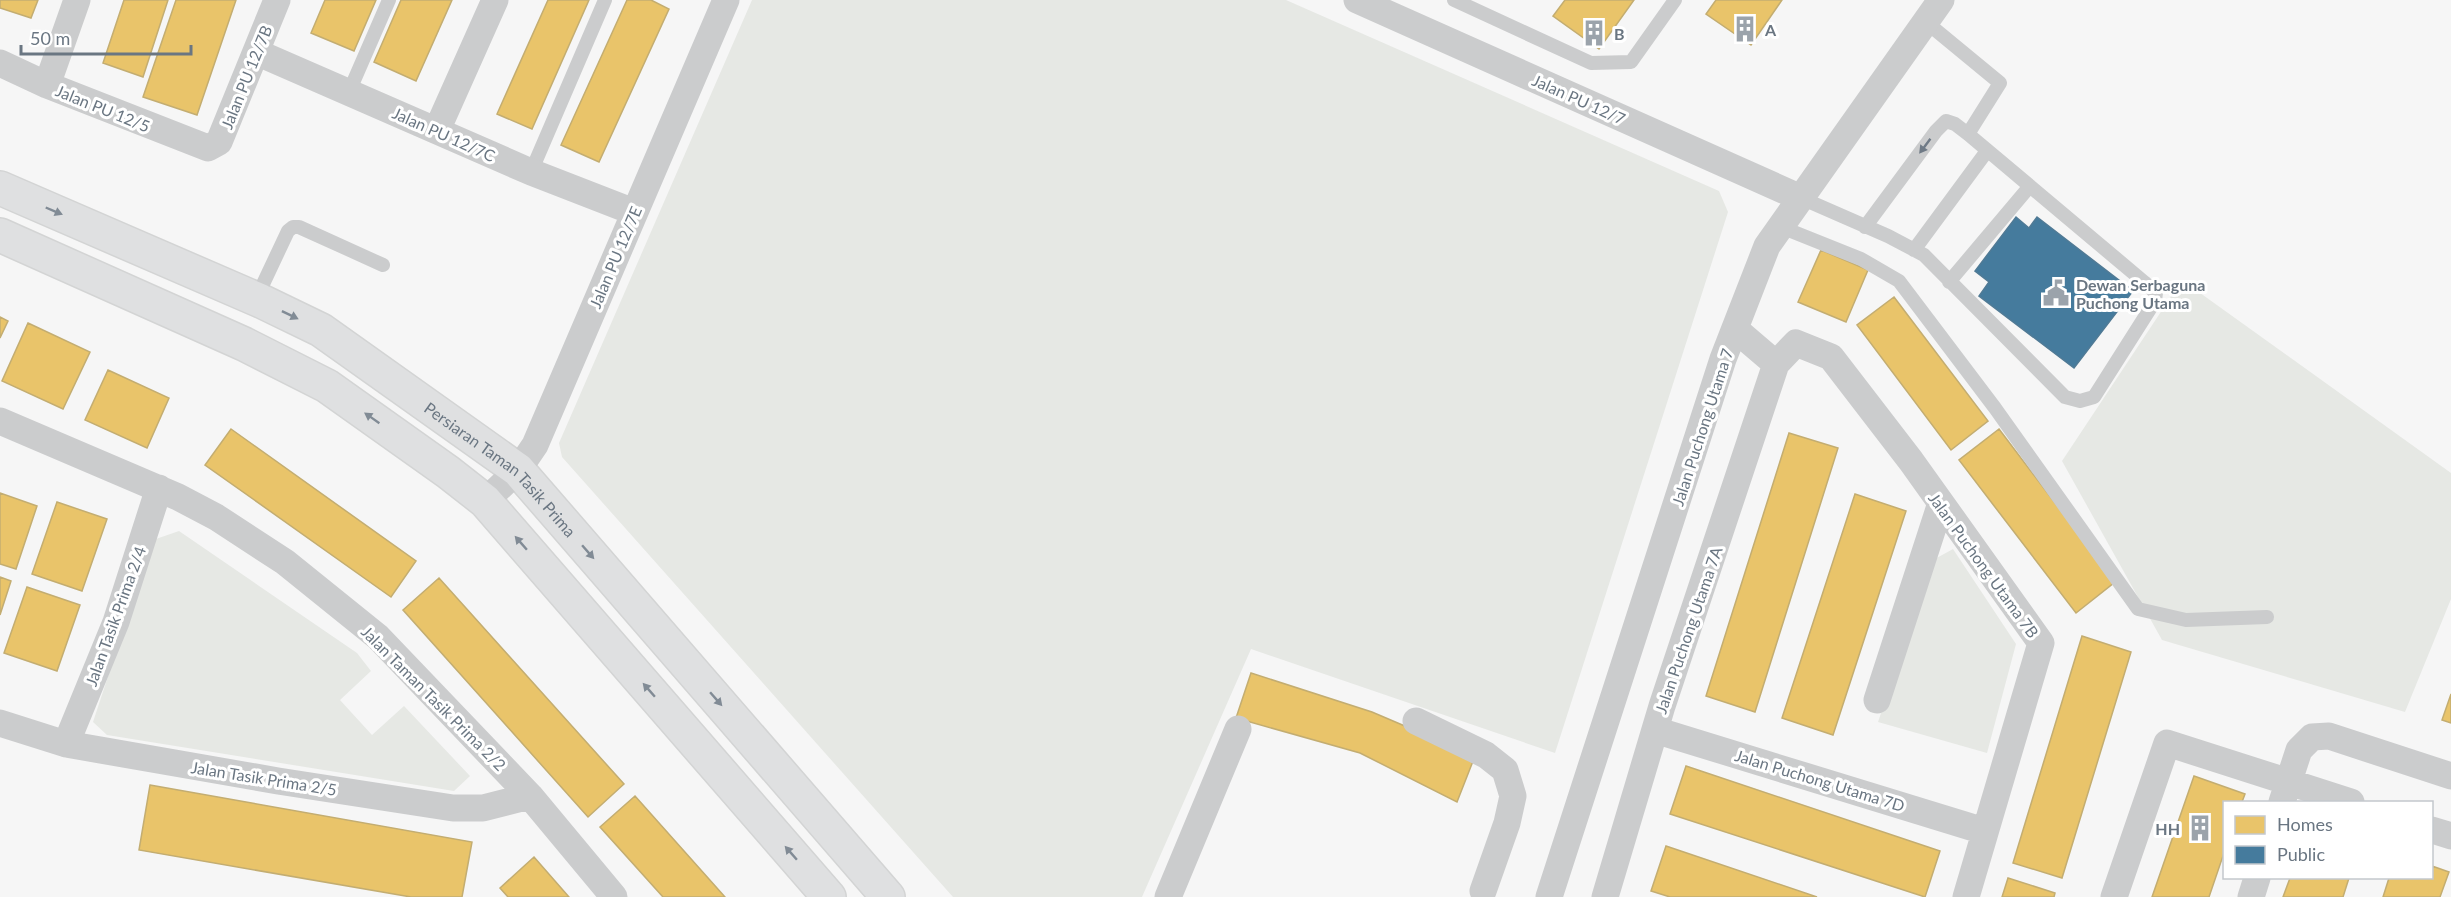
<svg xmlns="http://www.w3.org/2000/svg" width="2451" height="897" font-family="Lato,sans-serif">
<rect width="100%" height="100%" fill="#f6f6f6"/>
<path fill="#e6e8e4" d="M 752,0 L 1286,0 L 1719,191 L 1728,212 L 1555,753 L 1251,649 L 1142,897 L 953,897 L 562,457 L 559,443 Z
M 2182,280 L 2451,473 L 2451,599 L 2405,712 L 2162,640 L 2062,461 Z
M 179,531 L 357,653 L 371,671 L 340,700 L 372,735 L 404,706 L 470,776 L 454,791 L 107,735 L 93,722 L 153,540 Z
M 1953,549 L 2016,644 L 1987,753 L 1878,722 L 1933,560 Z"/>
<path fill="#e9c46a" stroke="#c3ad71" stroke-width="1.5" d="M 0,0 L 38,0 L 31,18 L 0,8 Z
M 124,0 L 168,0 L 143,77 L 103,63 Z
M 176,0 L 236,0 L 197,115 L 143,97 Z
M 325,0 L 376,0 L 354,51 L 311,33 Z
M 401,0 L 452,0 L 416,81 L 374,62 Z
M 548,0 L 589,0 L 532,129 L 497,114 Z
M 627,0 L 651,0 L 669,9 L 599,162 L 561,145 Z
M 1565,0 L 1634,0 L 1599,49 L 1553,16 Z
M 1716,0 L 1782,0 L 1751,45 L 1706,14 Z
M 1821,250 L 1868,270 L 1846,322 L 1798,302 Z
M 1894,297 L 1988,421 L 1951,450 L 1857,325 Z
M 0,317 L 8,321 L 0,338 Z
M 28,323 L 90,352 L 63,409 L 2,381 Z
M 108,370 L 169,398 L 147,448 L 85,420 Z
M 231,429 L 416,561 L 391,597 L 205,465 Z
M 1999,429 L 2115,582 L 2076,613 L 1959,460 Z
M 1789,433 L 1838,448 L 1755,712 L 1706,696 Z
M 0,493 L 37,506 L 16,569 L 0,564 Z
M 1855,494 L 1906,511 L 1833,735 L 1782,718 Z
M 57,502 L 107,519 L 82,591 L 32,574 Z
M 0,577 L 11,581 L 0,615 Z
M 439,578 L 624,784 L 588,817 L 403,610 Z
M 27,587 L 80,605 L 57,671 L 4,653 Z
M 2082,636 L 2131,652 L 2062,878 L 2013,863 Z
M 1251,673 L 1372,712 L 1475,756 L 1457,802 L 1360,753 L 1236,718 Z
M 2451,694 L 2451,723 L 2442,720 Z
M 1686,766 L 1940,851 L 1925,897 L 1670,814 Z
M 2194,776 L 2245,794 L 2242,802 L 2224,802 L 2224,853 L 2209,897 L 2152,897 Z
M 150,785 L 472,842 L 462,897 L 411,897 L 139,850 Z
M 635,796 L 725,897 L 663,897 L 600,827 Z
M 1666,846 L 1817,897 L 1670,897 L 1651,891 Z
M 534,857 L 569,897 L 508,897 L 500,888 Z
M 2432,866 L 2449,872 L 2440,897 L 2383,897 L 2389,878 L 2432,878 Z
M 2008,878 L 2055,893 L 2054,897 L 2002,897 Z
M 2290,878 L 2349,878 L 2343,897 L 2283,897 Z"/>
<path fill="#457b9d" stroke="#507a95" stroke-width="1.5" d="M 2016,217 L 2029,228 L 2037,217 L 2133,291 L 2074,368 L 1979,296 L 1989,282 L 1975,271 Z"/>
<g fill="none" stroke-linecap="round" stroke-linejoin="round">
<g stroke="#d3d4d4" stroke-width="36">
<g id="secondary">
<path id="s1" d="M 0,188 L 261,301 L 321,330 L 518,470 L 888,897"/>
<path d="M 0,235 L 244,344 L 327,386 L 448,472 L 485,501 L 829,897"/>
</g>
</g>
<path stroke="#cbcccd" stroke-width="14" d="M 1454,0 L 1591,63 L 1631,62 L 1675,0
M 1926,22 L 2000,83 L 1968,134
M 349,92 L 389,0
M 531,172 L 605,0
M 1801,198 L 1888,236 L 1924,255 L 2065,397 L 2080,401 L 2094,397 L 2155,301 L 2156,293 L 2144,282 L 1968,134 L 1955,124 L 1946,121 L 1936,131 L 1865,227
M 1781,227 L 1861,259 L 1899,281 L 1995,408 L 2138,609 L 2186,620 L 2267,617
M 1914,250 L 1987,151
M 1949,282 L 2030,186
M 256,299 L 288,231 L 293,227 L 299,227 L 383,265"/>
<path stroke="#cbcccd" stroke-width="27" d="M 1357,0 L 1801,198
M 256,52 L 531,172 L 634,212
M 0,63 L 47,85 L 208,148 L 219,142 L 277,0
M 47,85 L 77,0
M 437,130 L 495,0
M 1735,329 L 1776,364
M 0,421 L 178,497 L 216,517 L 285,562 L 378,637 L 530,796 L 614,897
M 485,501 L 518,470 L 535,445 L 726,0
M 1877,700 L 1941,503
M 1416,721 L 1486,755 L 1505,770 L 1513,796 L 1507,823 L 1483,891
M 0,723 L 66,744 L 278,781 L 453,808 L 483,808 L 530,796
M 1655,730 L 1984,831
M 66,744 L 116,622 L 159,488
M 2282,802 L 2299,750 L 2312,737 L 2329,736 L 2451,776
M 2432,830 L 2451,836
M 1168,897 L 1238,729
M 1549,897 L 1723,359 L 1767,246 L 1941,0
M 1605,897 L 1662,706 L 1776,364 L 1796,343 L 1831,357 L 1911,461 L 2041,643 L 1966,897
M 2114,897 L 2167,743 L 2351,802
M 2251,897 L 2257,878"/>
<use href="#secondary" stroke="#dfe0e1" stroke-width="33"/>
</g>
<defs><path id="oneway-solid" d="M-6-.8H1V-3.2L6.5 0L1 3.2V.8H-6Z" transform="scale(1.5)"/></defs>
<use fill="#6f7a86" href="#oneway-solid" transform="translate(1925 146) rotate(127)"/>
<g fill="#818b95">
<use href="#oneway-solid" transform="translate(54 211) rotate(23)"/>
<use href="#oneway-solid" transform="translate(290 315) rotate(26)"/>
<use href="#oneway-solid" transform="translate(372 418) rotate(-145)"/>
<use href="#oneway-solid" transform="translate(521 543) rotate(-131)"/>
<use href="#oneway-solid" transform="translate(588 552) rotate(49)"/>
<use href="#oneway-solid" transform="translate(649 690) rotate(-131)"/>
<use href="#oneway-solid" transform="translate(716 699) rotate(49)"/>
<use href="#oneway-solid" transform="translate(791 853) rotate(-131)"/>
</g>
<defs>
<g id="building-bare" transform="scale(2.07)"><path d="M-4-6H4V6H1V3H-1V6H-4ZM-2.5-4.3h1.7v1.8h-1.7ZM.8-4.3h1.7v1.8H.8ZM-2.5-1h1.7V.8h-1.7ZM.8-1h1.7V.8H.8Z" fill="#9ba3ab" stroke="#fff" stroke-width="2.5" paint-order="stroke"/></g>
<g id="civic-bare" transform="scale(2.07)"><path d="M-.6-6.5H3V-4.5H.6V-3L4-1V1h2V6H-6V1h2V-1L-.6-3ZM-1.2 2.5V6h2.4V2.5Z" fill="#9ba3ab" stroke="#fff" stroke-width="2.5" paint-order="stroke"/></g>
</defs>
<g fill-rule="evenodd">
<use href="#building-bare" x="1745" y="29"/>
<use href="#building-bare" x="1594" y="33"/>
<use href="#civic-bare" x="2056" y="293"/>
<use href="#building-bare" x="2200" y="828"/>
</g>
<g text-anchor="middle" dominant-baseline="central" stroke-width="6" stroke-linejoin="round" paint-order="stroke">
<g font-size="16" font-weight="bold" fill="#6a7682" stroke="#fff" text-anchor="start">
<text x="1765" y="29">A</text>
<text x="1614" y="33">B</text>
<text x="2076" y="284">Dewan Serbaguna<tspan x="2076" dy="18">Puchong Utama</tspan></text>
<text x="2180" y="828" text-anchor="end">HH</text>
</g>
<g font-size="16" fill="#6a7682" stroke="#fff">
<text transform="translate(246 77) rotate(-68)">Jalan PU 12/7B</text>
<text transform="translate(1579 99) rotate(24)">Jalan PU 12/7</text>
<text transform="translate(103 108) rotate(22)">Jalan PU 12/5</text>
<text transform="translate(444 134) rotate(24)">Jalan PU 12/7C</text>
<text transform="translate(615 257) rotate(-67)">Jalan PU 12/7E</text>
<text transform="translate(1702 427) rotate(-72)">Jalan Puchong Utama 7</text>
<text stroke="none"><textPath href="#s1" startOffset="579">Persiaran Taman Tasik Prima</textPath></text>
<text transform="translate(1984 565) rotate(54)">Jalan Puchong Utama 7B</text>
<text transform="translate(115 616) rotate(-70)">Jalan Tasik Prima 2/4</text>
<text transform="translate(1688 630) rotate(-71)">Jalan Puchong Utama 7A</text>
<text transform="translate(434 698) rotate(45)">Jalan Taman Tasik Prima 2/2</text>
<text transform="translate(264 778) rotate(9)">Jalan Tasik Prima 2/5</text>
<text transform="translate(1820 780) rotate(17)">Jalan Puchong Utama 7D</text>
</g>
</g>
<rect x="2223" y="801" width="210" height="78" fill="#ffffff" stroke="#c3c8cd" stroke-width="1.5"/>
<rect x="2235" y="816" width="30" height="18" fill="#e9c46a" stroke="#c3c8cd" stroke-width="1.5"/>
<text x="2277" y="831" font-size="18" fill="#6a7682">Homes</text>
<rect x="2235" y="846" width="30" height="18" fill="#457b9d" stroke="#c3c8cd" stroke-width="1.5"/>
<text x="2277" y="861" font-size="18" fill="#6a7682">Public</text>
<path d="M21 45v9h170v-9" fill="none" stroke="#6a7682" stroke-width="3"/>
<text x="30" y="45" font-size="18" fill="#6a7682" stroke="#ffffff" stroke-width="4.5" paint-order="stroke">50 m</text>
</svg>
